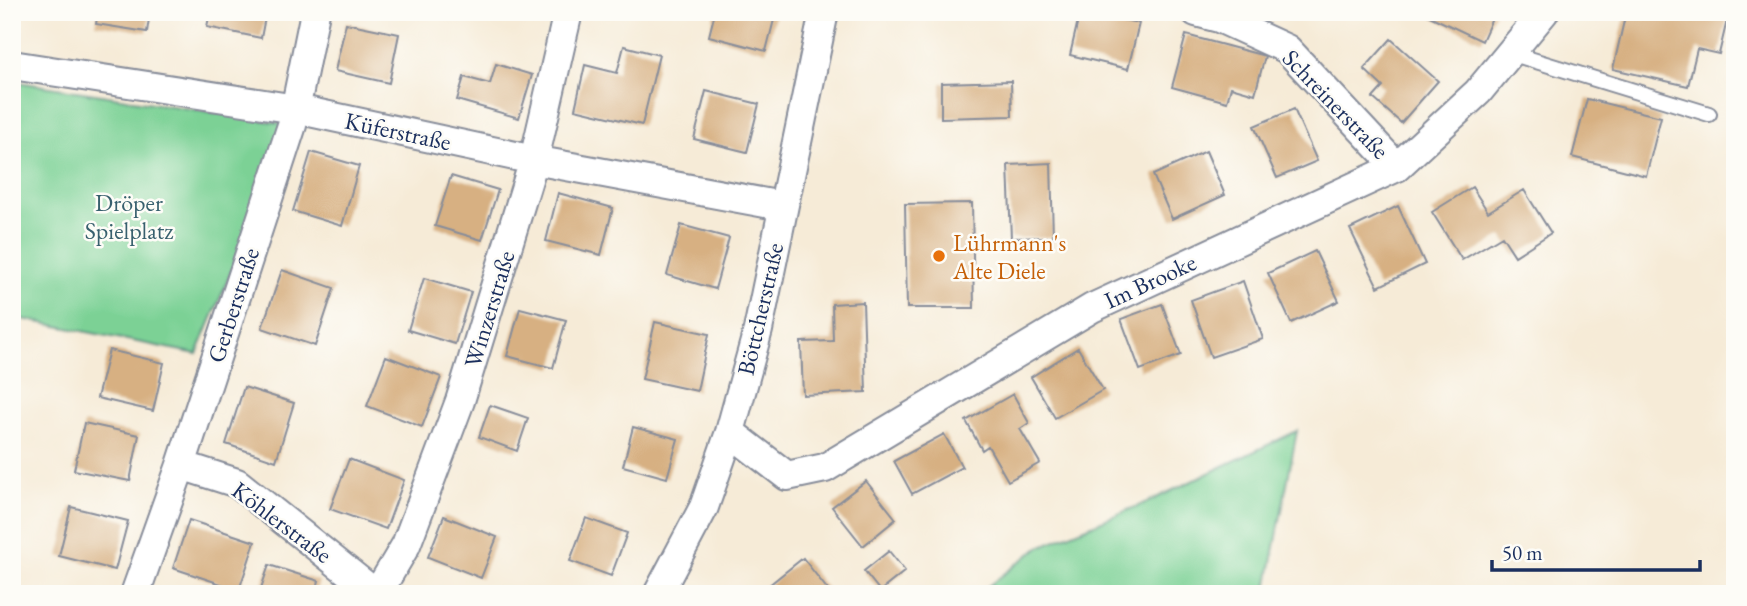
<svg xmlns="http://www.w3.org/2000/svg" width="1747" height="606" font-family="'EB Garamond',serif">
<rect width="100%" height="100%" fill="#fdfcf7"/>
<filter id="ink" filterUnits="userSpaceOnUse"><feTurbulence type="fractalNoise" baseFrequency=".0143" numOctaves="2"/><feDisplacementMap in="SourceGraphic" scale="14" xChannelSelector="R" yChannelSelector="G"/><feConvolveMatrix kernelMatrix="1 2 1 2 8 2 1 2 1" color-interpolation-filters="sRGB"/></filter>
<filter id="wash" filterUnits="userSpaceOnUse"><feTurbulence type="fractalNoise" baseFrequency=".00686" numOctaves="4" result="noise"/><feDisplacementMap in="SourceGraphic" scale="28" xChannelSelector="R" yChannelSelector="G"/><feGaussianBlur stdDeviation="1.57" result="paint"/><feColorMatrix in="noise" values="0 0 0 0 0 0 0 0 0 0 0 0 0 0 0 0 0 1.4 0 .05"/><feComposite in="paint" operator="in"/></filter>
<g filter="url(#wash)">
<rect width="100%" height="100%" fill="#f6ebd7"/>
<path fill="#7bd195" stroke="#4b807a" stroke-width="2" d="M 12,81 L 292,125 L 197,354 L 12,317 Z
M 1297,431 L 1266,594 L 978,594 L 1039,547 L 1152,500 Z"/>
<g id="blocks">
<path fill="#d7b082" d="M 98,12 L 150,12 L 147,32 L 96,24 Z
M 210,12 L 266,12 L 261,38 L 207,27 Z
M 505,12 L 543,12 L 541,22 Z
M 715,12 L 776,12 L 766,51 L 709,36 Z
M 1018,12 L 1040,12 L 1039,16 L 1018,14 Z
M 1080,12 L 1139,23 L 1128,69 L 1070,55 Z
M 1421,12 L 1495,12 L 1482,41 Z
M 1626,12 L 1729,12 L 1719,54 L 1697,49 L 1688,86 L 1613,69 Z
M 346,23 L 399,34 L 389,83 L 335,71 Z
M 1186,35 L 1265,56 L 1255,94 L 1231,87 L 1227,102 L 1172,87 Z
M 1391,39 L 1438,81 L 1401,123 L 1373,98 L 1383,87 L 1364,69 Z
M 624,46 L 659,55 L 642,125 L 575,109 L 585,65 L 617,73 Z
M 496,64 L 532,75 L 519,118 L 457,100 L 464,77 L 490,84 Z
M 1011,81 L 1012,116 L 941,118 L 941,83 Z
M 706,91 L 759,104 L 747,152 L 694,139 Z
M 1587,99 L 1661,117 L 1646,176 L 1572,157 Z
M 1294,109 L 1317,161 L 1277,178 L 1254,126 Z
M 1206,151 L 1225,195 L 1172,219 L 1153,175 Z
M 311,152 L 359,166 L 342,226 L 293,211 Z
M 1051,163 L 1053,237 L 1011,238 L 1008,165 Z
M 451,176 L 498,190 L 482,240 L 435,226 Z
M 1472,187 L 1488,212 L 1524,190 L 1551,233 L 1515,256 L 1502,236 L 1462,260 L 1432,212 Z
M 558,193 L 613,208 L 601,255 L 546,241 Z
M 972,203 L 974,308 L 907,308 L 905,204 Z
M 1398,206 L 1425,264 L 1378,287 L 1350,229 Z
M 681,225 L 729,238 L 715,289 L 667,275 Z
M 1315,251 L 1339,301 L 1291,323 L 1268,273 Z
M 282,270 L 334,288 L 315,346 L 262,328 Z
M 424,278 L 471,292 L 455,344 L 408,330 Z
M 1243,281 L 1263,339 L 1211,357 L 1191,300 Z
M 863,302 L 866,392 L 803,395 L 801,342 L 833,341 L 832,304 Z
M 1162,304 L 1181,355 L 1140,370 L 1121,319 Z
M 520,308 L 566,320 L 553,368 L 507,356 Z
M 655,322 L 709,334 L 697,391 L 642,379 Z
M 1078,348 L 1103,390 L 1055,418 L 1031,377 Z
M 109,350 L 164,363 L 153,411 L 97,398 Z
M 386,356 L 441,377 L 422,427 L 367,406 Z
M 244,387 L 294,403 L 276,461 L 226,444 Z
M 1013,394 L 1029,423 L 1020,429 L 1040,463 L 1008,481 L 988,446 L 982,450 L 966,421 Z
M 490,405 L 528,418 L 517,451 L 479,437 Z
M 84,423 L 139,435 L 130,481 L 74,470 Z
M 633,427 L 678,439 L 667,478 L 623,466 Z
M 944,434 L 962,467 L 912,494 L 894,461 Z
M 349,459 L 404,480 L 386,529 L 330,509 Z
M 866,481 L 896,519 L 863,546 L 832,507 Z
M 71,507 L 128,521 L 115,570 L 59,556 Z
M 444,516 L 497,537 L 481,578 L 428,557 Z
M 586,518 L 627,533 L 611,576 L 570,561 Z
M 189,520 L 255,542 L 239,590 L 173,568 Z
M 889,551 L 905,571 L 880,591 L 864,571 Z
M 803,558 L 831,594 L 774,594 L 768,586 Z
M 269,565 L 319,581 L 315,594 L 259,594 Z"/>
</g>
</g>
<g filter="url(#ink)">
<use href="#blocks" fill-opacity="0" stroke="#888d9a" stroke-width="2"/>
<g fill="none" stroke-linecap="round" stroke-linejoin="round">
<g stroke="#888d9a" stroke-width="18">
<path id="lane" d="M 1510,53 L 1709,114"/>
</g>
<g stroke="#888d9a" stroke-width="32">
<path id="street" d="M 1196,12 L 1219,18 L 1287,49 L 1397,167
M 12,65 L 296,109 L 534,160 L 782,206
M 730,432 L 787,476 L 825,468 L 1092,308 L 1397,167 L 1478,92 L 1544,12
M 181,465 L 237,483 L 376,594
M 135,594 L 181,465 L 292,125 L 315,12
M 377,594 L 406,545 L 460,401 L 534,160 L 568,12
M 658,594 L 704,507 L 730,432 L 758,330 L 824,12"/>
</g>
<use href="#lane" stroke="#fff" stroke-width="14"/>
<use href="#street" stroke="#fff" stroke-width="28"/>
</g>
</g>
<circle fill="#e8710a" stroke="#fdfcf7" stroke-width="2.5" cx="939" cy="256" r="7"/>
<g text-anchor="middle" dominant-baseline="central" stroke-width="5" stroke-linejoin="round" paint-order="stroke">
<g font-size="24" fill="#1b2f5e" stroke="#fdfcf7">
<text transform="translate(1336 104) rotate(46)">Schreinerstraße</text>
<text transform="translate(398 131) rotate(12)">Küferstraße</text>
<text transform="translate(1150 281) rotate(-25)">Im Brooke</text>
<text transform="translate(233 305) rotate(-72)">Gerberstraße</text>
<text transform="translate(489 309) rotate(-73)">Winzerstraße</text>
<text transform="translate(760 309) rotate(-77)">Böttcherstraße</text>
<text transform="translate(282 522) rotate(37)">Köhlerstraße</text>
</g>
<g font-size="24" fill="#38606e" stroke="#fdfcf7">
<text x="129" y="202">Dröper<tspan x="129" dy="28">Spielplatz</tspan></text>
</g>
<g font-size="24" fill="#c56008" stroke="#fdfcf7" text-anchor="start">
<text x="953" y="242">Lührmann's<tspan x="953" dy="28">Alte Diele</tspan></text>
</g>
</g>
<rect width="1747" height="606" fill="none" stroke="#fdfcf7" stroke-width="42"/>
<path d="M1492 560v10h208v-10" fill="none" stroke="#1b2f5e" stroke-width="3.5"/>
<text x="1502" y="560" font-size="21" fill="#1b2f5e" stroke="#fdfcf7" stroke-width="5" paint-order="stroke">50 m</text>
</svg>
